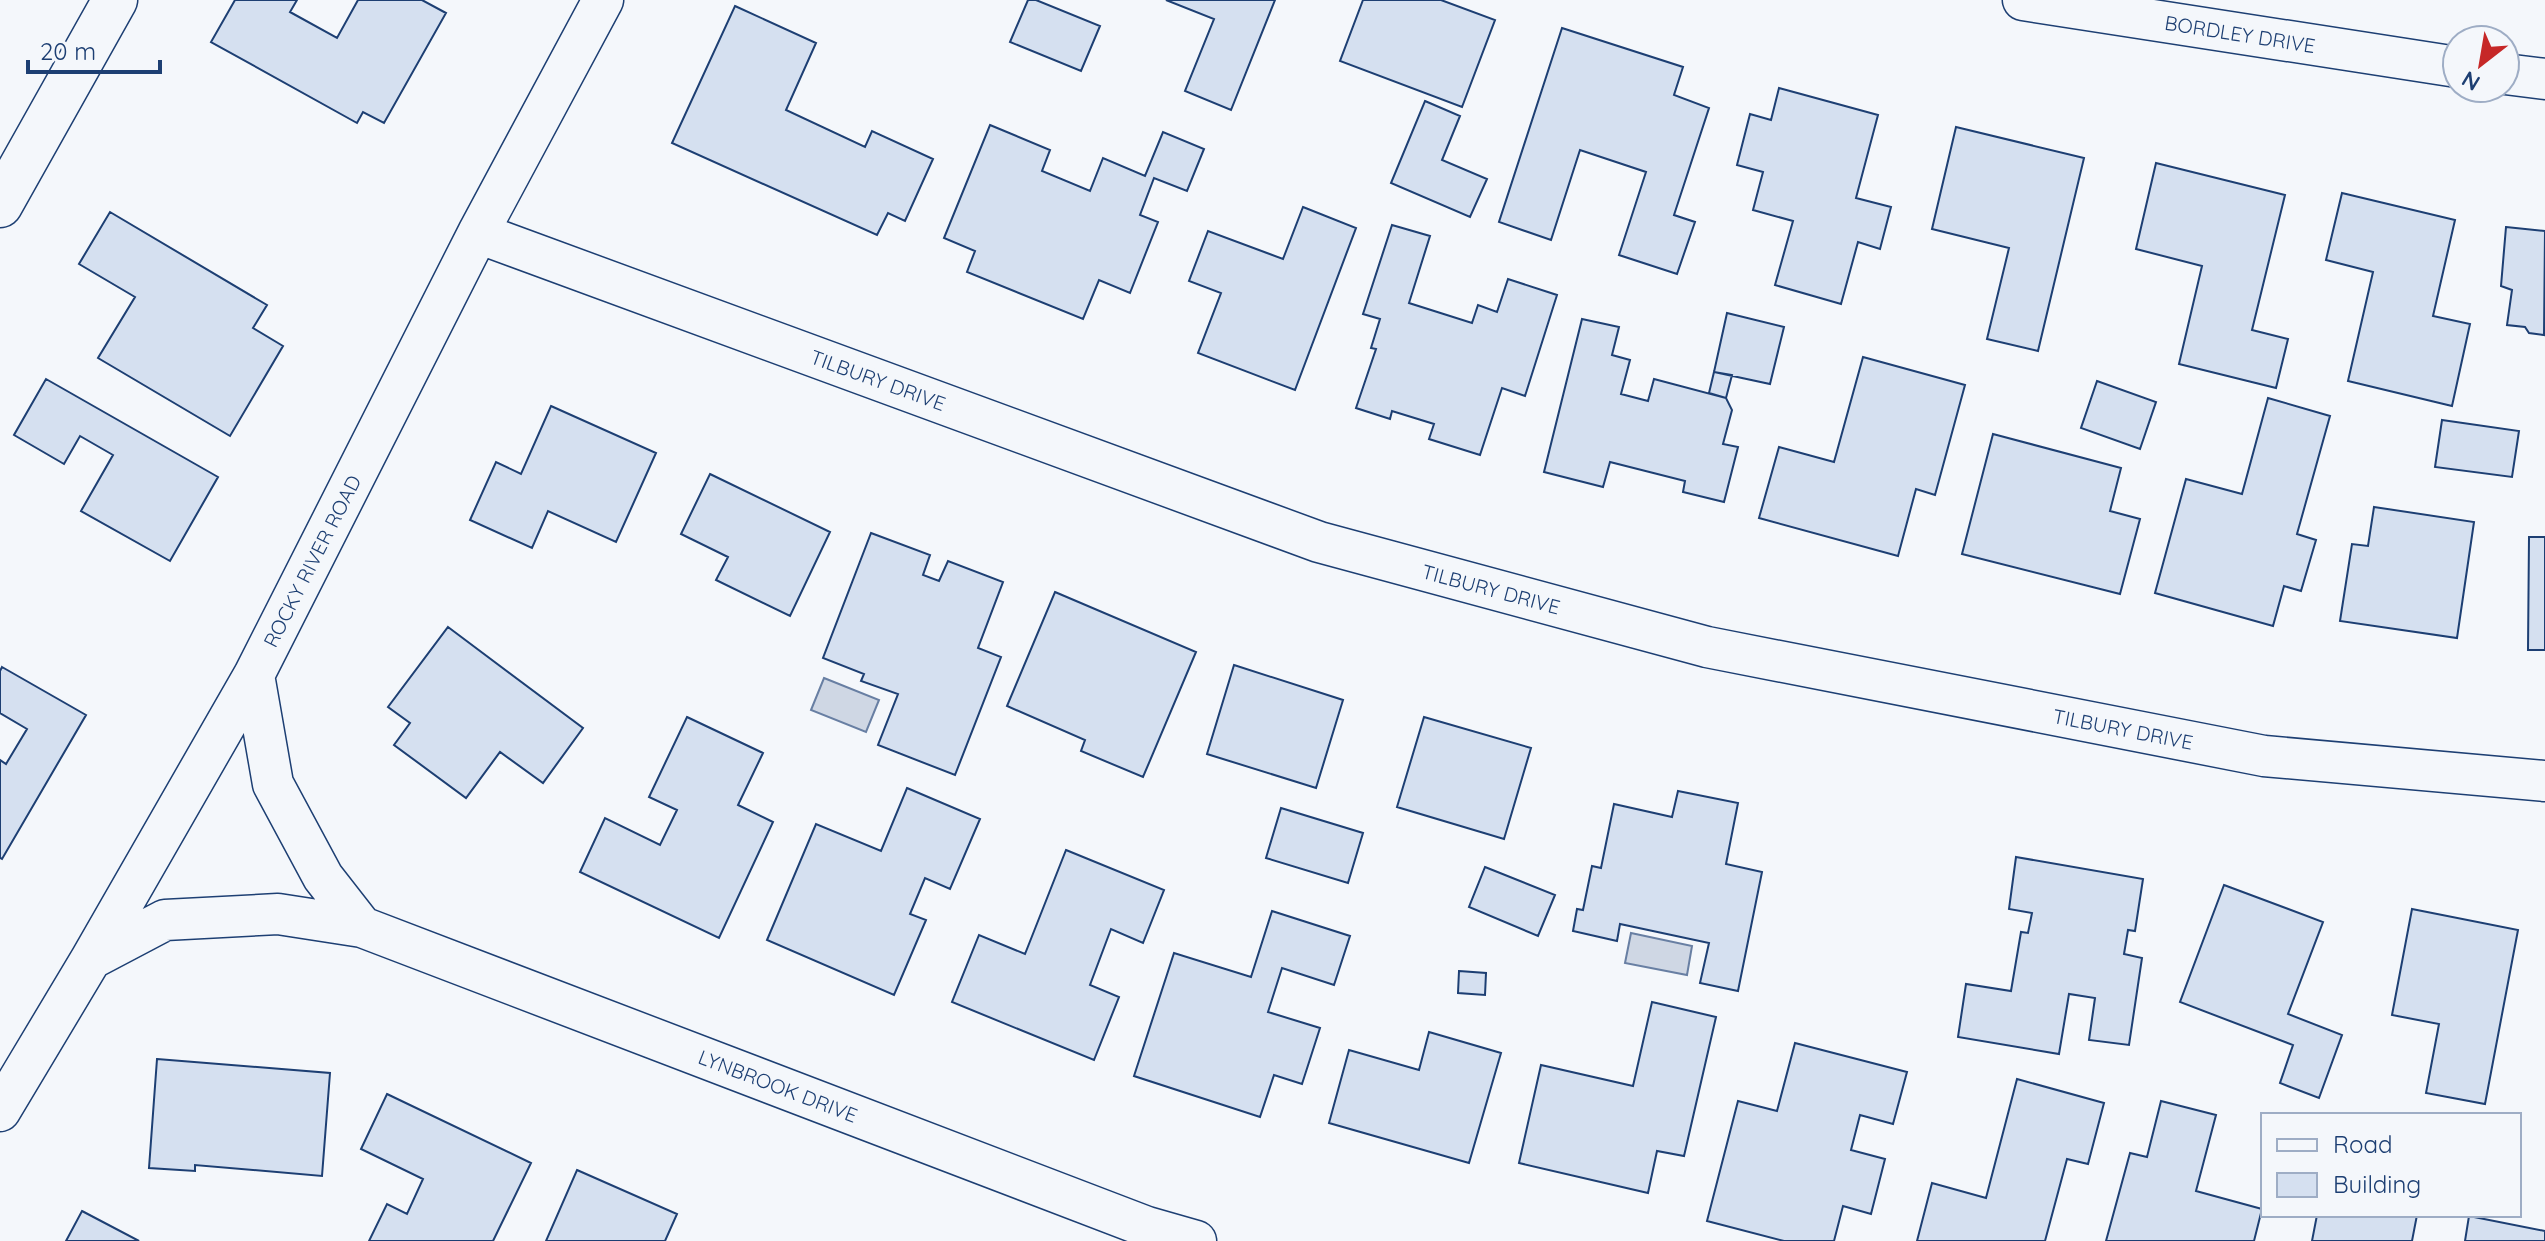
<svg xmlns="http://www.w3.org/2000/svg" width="2545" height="1241" font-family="Quicksand,sans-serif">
<rect width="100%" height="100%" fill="#f4f7fb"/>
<path fill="#cfd7e4" stroke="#687fa3" stroke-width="2" d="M 824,678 L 879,700 L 866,732 L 811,710 Z
M 1631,933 L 1692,946 L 1687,975 L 1625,963 Z"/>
<path fill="#d5e0f0" stroke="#1d3f73" stroke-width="2" d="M 235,0 L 297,0 L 290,12 L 337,38 L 358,0 L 422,0 L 446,13 L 384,123 L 363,112 L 357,123 L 211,42 Z
M 1028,0 L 1036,0 L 1100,26 L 1081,71 L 1010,42 Z
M 1166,0 L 1275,0 L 1231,110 L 1185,91 L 1214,19 Z
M 1363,0 L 1441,0 L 1495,20 L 1462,107 L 1340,61 Z
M 735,6 L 816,43 L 786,110 L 865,147 L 872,131 L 933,159 L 905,221 L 888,213 L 877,235 L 672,143 Z
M 1562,28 L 1683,67 L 1674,95 L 1709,108 L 1674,215 L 1695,222 L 1677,274 L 1619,255 L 1646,172 L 1580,150 L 1551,240 L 1499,222 Z
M 1779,88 L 1878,115 L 1856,198 L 1891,207 L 1880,249 L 1858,242 L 1841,304 L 1775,285 L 1793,221 L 1753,210 L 1763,172 L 1737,165 L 1750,114 L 1771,120 Z
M 1425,101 L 1460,116 L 1442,160 L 1487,179 L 1470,217 L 1391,183 Z
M 990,125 L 1050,150 L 1042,171 L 1090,191 L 1103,158 L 1145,176 L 1163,132 L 1204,149 L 1187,191 L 1154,178 L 1140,215 L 1158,222 L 1130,293 L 1099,280 L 1083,319 L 967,272 L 975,251 L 944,238 Z
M 1956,127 L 2084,158 L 2038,351 L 1987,339 L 2009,248 L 1932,229 Z
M 2156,163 L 2285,195 L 2252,330 L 2288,339 L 2276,388 L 2179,364 L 2202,266 L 2136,249 Z
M 2342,193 L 2455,220 L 2433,316 L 2470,324 L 2452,406 L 2348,381 L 2373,272 L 2326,260 Z
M 1303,207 L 1356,228 L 1295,390 L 1198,353 L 1221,293 L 1189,281 L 1208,231 L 1283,259 Z
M 110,212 L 267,305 L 253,328 L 283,346 L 230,436 L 98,358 L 135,297 L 79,264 Z
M 1392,225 L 1430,236 L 1409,303 L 1472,323 L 1478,305 L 1497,312 L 1508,279 L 1557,295 L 1525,396 L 1502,388 L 1480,455 L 1429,439 L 1434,424 L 1392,411 L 1390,419 L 1356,408 L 1376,349 L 1371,348 L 1380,319 L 1363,314 Z
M 2506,227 L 2545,231 L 2544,335 L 2529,333 L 2525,327 L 2507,325 L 2512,290 L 2501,286 Z
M 1727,313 L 1784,327 L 1770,384 L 1714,372 Z
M 1582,319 L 1619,327 L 1612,355 L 1630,360 L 1621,394 L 1648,401 L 1654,379 L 1726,398 L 1732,410 L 1723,444 L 1738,447 L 1724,502 L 1683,492 L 1685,481 L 1610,462 L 1603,487 L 1544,472 Z
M 1863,357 L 1965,385 L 1935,495 L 1916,489 L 1898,556 L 1759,518 L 1779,447 L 1834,462 Z
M 1714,372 L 1732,375 L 1726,398 L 1709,393 Z
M 46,379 L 218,477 L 170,561 L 81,511 L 113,455 L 80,436 L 64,464 L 14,435 Z
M 2097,381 L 2156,402 L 2140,449 L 2081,428 Z
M 2268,398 L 2330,416 L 2297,534 L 2316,540 L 2301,591 L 2284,586 L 2273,626 L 2155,593 L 2186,479 L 2242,494 Z
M 551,406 L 656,453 L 616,542 L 548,511 L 532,548 L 470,520 L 496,462 L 521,474 Z
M 2442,420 L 2519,431 L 2512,477 L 2435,467 Z
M 1993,434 L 2121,468 L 2110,511 L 2140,519 L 2120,594 L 1962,554 Z
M 710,474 L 830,532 L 790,616 L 716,580 L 728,557 L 681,534 Z
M 2374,507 L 2474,522 L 2457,638 L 2340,621 L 2352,544 L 2368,546 Z
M 871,533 L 930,555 L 923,575 L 939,581 L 948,561 L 1003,582 L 978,648 L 1001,657 L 955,775 L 878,745 L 898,694 L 861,681 L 864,674 L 823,658 Z
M 2529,537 L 2545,537 L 2545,650 L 2528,650 Z
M 1055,592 L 1196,652 L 1143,777 L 1081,751 L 1085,740 L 1007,706 Z
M 448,627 L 583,728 L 543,783 L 500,752 L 466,798 L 394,745 L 410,723 L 388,707 Z
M 1234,665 L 1343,700 L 1316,788 L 1207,754 Z
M 2,667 L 86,715 L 2,859 L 0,858 L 0,760 L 6,764 L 27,729 L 0,713 L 0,671 Z
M 687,717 L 763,753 L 738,805 L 773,822 L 719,938 L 580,872 L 605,818 L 660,845 L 677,810 L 649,797 Z
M 1424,717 L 1531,748 L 1504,839 L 1397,807 Z
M 907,788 L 980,819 L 950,889 L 925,878 L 910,914 L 926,920 L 894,995 L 767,940 L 816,824 L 881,851 Z
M 1678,791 L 1738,803 L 1726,864 L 1762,872 L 1738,991 L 1700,983 L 1709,943 L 1620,924 L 1617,941 L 1573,931 L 1577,909 L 1583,910 L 1592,866 L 1601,868 L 1614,804 L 1672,817 Z
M 1281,808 L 1363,833 L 1348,883 L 1266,858 Z
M 1066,850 L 1164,890 L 1143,943 L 1111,929 L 1090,985 L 1119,997 L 1094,1060 L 952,1002 L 979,935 L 1025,954 Z
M 2016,857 L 2143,879 L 2135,931 L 2128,930 L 2124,954 L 2142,958 L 2129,1045 L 2089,1040 L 2095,998 L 2069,994 L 2059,1054 L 1958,1037 L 1966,984 L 2011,991 L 2021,932 L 2028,933 L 2032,913 L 2009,909 Z
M 1485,867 L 1555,895 L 1538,936 L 1469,907 Z
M 2224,885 L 2323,922 L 2288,1014 L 2342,1035 L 2319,1098 L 2280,1083 L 2293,1045 L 2180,1002 Z
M 2412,909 L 2518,930 L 2485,1104 L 2426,1093 L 2439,1024 L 2392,1015 Z
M 1272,911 L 1350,936 L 1334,985 L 1282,968 L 1268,1012 L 1320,1028 L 1302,1084 L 1274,1075 L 1260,1117 L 1134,1076 L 1174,953 L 1251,977 Z
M 1459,971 L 1486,973 L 1485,995 L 1458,993 Z
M 1652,1002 L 1716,1017 L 1684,1156 L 1657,1151 L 1648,1193 L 1519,1163 L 1541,1065 L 1633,1086 Z
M 1429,1032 L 1501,1053 L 1469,1163 L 1329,1123 L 1349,1050 L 1419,1070 Z
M 1795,1043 L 1907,1072 L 1893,1124 L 1860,1115 L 1851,1150 L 1885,1159 L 1871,1214 L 1843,1206 L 1834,1241 L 1784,1241 L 1707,1221 L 1738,1101 L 1777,1111 Z
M 157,1059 L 330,1073 L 322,1176 L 195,1165 L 195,1171 L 149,1168 Z
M 2017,1079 L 2104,1103 L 2088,1164 L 2067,1159 L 2045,1241 L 1917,1241 L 1932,1183 L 1986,1198 Z
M 387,1094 L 531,1163 L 493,1241 L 369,1241 L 387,1204 L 407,1214 L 423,1179 L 361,1149 Z
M 2161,1101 L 2216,1115 L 2196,1191 L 2262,1209 L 2254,1241 L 2106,1241 L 2130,1153 L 2147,1157 Z
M 577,1170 L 677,1214 L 665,1241 L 546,1241 Z
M 82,1211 L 139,1241 L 66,1241 Z
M 2317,1215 L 2417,1215 L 2412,1241 L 2312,1241 Z
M 2469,1216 L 2545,1231 L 2545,1241 L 2465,1241 Z"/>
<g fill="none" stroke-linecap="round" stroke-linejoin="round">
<g stroke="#1d3f73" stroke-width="43">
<path id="street" d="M 2023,0 L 2457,67
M 2505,74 L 2545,79
M 478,233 L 1319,542 L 1707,647 L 2264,756 L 2545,781
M 254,675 L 273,784 L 323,877 L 362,927
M 91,959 L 165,920 L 278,914 L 362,927 L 1147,1227 L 1196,1241
M 0,1111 L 91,959 L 254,675 L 478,233 L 603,0"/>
</g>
<g stroke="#1d3f73" stroke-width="47">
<path id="secondary" d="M 0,205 L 115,0"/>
</g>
<use href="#street" stroke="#f4f7fb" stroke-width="40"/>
<use href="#secondary" stroke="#f4f7fb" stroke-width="44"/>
</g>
<g text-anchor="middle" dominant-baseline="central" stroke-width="6" stroke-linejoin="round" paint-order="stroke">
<g font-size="20" fill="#1d3f73" stroke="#f4f7fb">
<text transform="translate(2240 34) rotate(9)">BORDLEY DRIVE</text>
<text transform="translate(878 380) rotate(20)">TILBURY DRIVE</text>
<text transform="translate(312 561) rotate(-63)">ROCKY RIVER ROAD</text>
<text transform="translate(1491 589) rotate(15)">TILBURY DRIVE</text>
<text transform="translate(2123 729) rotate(11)">TILBURY DRIVE</text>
<text transform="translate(778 1086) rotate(21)">LYNBROOK DRIVE</text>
</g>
</g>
<rect x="2261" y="1113" width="260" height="104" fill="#f4f7fb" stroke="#9eadc5" stroke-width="2"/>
<rect x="2277" y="1139" width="40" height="12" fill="#f4f7fb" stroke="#9eadc5" stroke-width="2"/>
<text x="2333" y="1153" font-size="24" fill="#1d3f73">Road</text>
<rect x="2277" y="1173" width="40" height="24" fill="#d5e0f0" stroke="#9eadc5" stroke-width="2"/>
<text x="2333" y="1193" font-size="24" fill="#1d3f73">Building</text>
<g transform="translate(2481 64) rotate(211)"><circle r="38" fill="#f4f7fb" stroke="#9eadc5" stroke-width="2"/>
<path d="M0-6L14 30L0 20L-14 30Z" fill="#c62828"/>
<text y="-12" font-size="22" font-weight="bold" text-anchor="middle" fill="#1d3f73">N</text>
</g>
<path d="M28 60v12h132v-12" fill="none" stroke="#1d3f73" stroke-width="4"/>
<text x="40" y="60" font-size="24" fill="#1d3f73" stroke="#f4f7fb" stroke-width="6" paint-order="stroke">20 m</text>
</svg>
